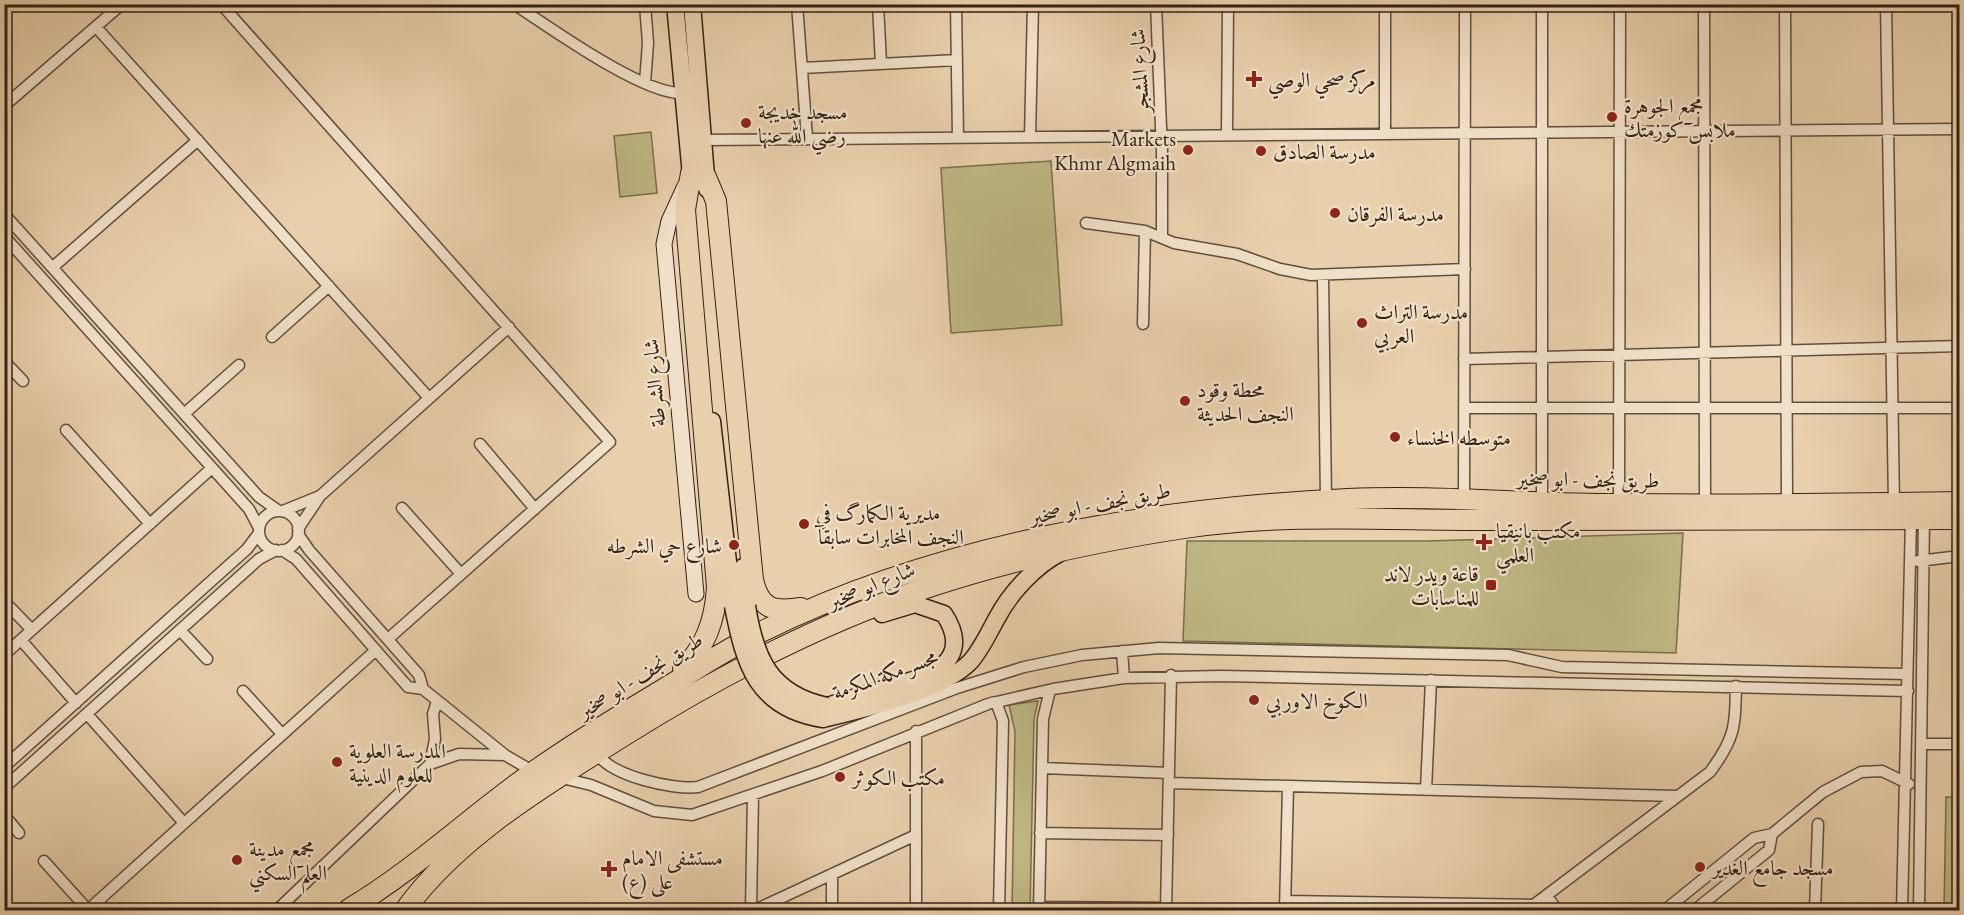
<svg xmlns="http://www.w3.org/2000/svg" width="1964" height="915" font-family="'EB Garamond',Amiri,serif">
<rect width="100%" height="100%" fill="#e9d0ac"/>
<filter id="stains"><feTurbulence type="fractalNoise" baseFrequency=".00333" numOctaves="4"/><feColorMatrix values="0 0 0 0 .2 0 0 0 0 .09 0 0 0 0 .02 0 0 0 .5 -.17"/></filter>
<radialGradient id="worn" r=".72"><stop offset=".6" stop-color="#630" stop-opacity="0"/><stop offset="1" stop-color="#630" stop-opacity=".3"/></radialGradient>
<path fill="#bfb884" stroke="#7a6d4d" stroke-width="1.5" d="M 651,132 L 657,193 L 620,197 L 614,136 Z
M 1051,161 L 1062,325 L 951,333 L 941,168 Z
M 1683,533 L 1676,653 L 1183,641 L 1187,541 L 1428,541 Z
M 1038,701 L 1034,719 L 1030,910 L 1012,910 L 1015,731 L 1009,705 Z
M 1946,797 L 1959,798 L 1959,910 L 1944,910 Z"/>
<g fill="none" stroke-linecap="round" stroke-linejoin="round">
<g stroke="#624e3c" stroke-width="13">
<path id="street" d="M 221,4 L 610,442 L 388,639
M 514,4 C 549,27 645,96 683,93
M 645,4 L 648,43 L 645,83
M 797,4 L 807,138
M 878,4 L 881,64
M 956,4 L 958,137
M 1156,4 L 1162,152 L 1162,238
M 1704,4 L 1705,503
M 1785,4 L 1787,505
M 1886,4 L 1894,503
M 96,27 L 429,398
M 802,68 L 957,60
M 4,106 L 122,4
M 1385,134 L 1385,4
M 1227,135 L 1228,4
M 1030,137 L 1033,4
M 704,140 L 1960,129
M 4,214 L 259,497 L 279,511
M 1086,223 L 1145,231 L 1174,243 L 1237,254 L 1280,269 L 1311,275 L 1465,269
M 4,236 L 249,509 L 259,528
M 53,267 L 198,140
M 1323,276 L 1326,501
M 1143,324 L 1145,231
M 272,337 L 329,286
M 1464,359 L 1960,346
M 4,361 L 23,381
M 1464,408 L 1960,408
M 184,414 L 239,365
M 66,430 L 150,524
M 480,444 L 535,509
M 1464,501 L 1465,4
M 1542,503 L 1542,4
M 1619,505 L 1620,4
M 402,508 L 461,574
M 283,511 L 320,496
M259 531a20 20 0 1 1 40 0a20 20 0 1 1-40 0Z
M 298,529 L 320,496 L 509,327
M 298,534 L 309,550 L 419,675 L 423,689
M 282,550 L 296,559 L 408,687 L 423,689 L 505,755 L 534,772
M 1918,561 L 1960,556
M 4,601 L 32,630
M 180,630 L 207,659
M 21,640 L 76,703
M 1122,651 L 1124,678
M 4,655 L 212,468
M 243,691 L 282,734
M 991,703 L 996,702 L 1003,721 L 999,910
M 87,714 L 184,823
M 1921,744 L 1960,744
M 597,753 C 610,776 673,790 698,787 L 957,688 L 1024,667 L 1082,655 L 1159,648 L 1508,655 L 1562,667 L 1907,674
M 430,764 L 435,739 L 433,714 L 437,701
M 4,767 L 247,549 L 259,533
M 1042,768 L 1169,773
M 558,777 L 591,785 L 654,811 L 692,815 L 822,771 L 988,704 L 1053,689 L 1124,678 L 1221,676 L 1908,691
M 1169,783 L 1676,796
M 4,788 L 259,559 L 276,550
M 1426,790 L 1431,680
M 4,815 L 19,833
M 1040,833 L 1168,835
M 44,861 L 88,910
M 1547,896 L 1557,910
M 1286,901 L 1535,905
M 1039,907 L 1166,908
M 88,910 L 376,650
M 277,910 L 430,764 L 459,754 L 505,755
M 751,910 L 753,795
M 755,910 L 916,835
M 832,910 L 832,874
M 916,910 L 916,731
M 1039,910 L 1043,719 L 1050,690 L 1053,689
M 1166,910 L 1171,675
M 1285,910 L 1288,786
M 1527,910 L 1710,772 C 1735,738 1735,728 1736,686
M 1665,910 L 1754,838 L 1772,834 L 1823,792 L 1861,772 L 1882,771 L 1909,784
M 1695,910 L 1769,850 L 1772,834
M 1815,910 L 1818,824
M 1902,910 L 1911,518
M 1919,910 L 1924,518"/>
</g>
<g stroke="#352216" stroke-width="17">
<path id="secondary" d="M 685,186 L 669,221 L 664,244 L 696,594"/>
</g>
<g stroke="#352216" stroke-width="19">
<path id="primary" d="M 675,4 L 692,186
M 692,4 L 707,189
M 712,421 L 733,606
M 743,567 L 747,606
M 827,706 L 926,676 C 956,662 962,641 944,614 L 915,604 L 882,614
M 823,719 C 864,709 943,691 971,661 C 982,648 989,632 997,618 C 1010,593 1035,566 1060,553"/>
</g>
<g stroke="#352216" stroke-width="22">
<path id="highway" d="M 706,177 L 716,201 L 753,580 C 760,610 774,612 801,608
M 683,669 C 706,646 715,620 717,587 L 685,210 L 691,173
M 349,909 C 416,869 472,815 536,770 C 573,744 612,720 652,696 C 689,674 724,650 763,631 C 939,544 1153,508 1348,499 C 1436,495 1526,504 1615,504 C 1730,505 1845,504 1960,502
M 405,910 C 458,836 549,783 625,735 C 721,675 824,621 932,586 C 1014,559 1099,541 1184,528 C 1283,513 1384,520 1484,520 C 1642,520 1801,518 1960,519"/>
</g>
<use href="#street" stroke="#f1e0c9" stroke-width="10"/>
<use href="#secondary" stroke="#f1e0c9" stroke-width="15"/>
<use href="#primary" stroke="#e9d0ac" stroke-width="16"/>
<use href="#highway" stroke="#e9d0ac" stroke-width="20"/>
<g stroke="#352216" stroke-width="19" stroke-linecap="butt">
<path id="primary-bridge" d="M 733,606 C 744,663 756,709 823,719
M 747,606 C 755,658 770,694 827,706"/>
</g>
<use href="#primary-bridge" stroke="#e9d0ac" stroke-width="16"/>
</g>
<g fill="#8f2418" stroke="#f1e0c9" stroke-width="2">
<path d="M1251 70h6v6h6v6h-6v6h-6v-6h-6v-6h6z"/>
<circle cx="1612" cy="117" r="6"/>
<circle cx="746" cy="123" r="6"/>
<circle cx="1188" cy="150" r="6"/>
<circle cx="1261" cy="151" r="6"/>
<circle cx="1335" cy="213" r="6"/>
<circle cx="1362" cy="323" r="6"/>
<circle cx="1185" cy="401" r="6"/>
<circle cx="1395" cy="437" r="6"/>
<circle cx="804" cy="524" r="6"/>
<path d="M1481 533h6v6h6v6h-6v6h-6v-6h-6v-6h6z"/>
<circle cx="734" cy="545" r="6"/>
<rect x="1485" y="579" width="12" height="12" rx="3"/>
<circle cx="1254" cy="700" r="6"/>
<circle cx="337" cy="762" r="6"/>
<circle cx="840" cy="777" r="6"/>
<circle cx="237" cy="860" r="6"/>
<circle cx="1700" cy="867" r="6"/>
<path d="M606 860h6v6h6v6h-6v6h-6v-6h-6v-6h6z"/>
</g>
<g text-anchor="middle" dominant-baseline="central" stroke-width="4.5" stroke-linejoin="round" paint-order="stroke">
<g font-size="21" fill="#352216" stroke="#f1e0c9">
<text transform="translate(1139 71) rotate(-93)">شارع المشجر</text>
<text transform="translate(654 383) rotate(-95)">شارع الشرطة</text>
<text transform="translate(1588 479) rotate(1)">طريق نجف - ابو صخير</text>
<text transform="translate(1100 503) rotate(-11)">طريق نجف - ابو صخير</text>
<text transform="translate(871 585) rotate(-22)">شارع ابو صخير</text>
<text transform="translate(885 674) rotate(-20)">مجسر مكة المكرمة</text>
<text transform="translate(640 675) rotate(-32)">طريق نجف - ابو صخير</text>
</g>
<g font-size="21" fill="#352216" stroke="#f1e0c9" text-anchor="start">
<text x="1268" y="79">مركز صحي الوصي</text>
<text x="1624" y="105">مجمع الجوهرة<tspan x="1624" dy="24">ملابس كوزمتك</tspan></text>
<text x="758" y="111">مسجد خديجة<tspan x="758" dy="24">رضي الله عنها</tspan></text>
<text x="1176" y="138" text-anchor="end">Markets<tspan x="1176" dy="24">Khmr Algmaih</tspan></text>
<text x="1273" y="151">مدرسة الصادق</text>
<text x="1347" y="213">مدرسة الفرقان</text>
<text x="1374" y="311">مدرسة التراث<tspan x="1374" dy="24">العربي</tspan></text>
<text x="1197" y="389">محطة وقود<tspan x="1197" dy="24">النجف الحديثة</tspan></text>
<text x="1407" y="437">متوسطه الخنساء</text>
<text x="816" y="512">مديرية الكمارگ في<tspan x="816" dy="24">النجف المخابرات سابقآ</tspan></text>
<text x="1496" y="530">مكتب بانيقيا<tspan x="1496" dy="24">العلمي</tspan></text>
<text x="722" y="545" text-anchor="end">شارع حي الشرطه</text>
<text x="1479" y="573" text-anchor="end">قاعة ويدر لاند<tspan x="1479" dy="24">للمناسابات</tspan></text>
<text x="1266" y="700">الكوخ الاوربي</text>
<text x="349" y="750">المدرسة العلوية<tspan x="349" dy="24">للعلوم الدينية</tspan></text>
<text x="852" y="777">مكتب الكوثر</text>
<text x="249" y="848">مجمع مدينة<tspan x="249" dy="24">العلم السكني</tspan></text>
<text x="622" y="857">مستشفی الامام<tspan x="622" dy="24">علی (ع)</tspan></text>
<text x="1712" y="867">مسجد جامع الغدير</text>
</g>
</g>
<rect width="1964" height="915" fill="none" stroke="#e9d0ac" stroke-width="24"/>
<rect x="6" y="6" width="1952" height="903" fill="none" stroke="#352216" stroke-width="3"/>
<rect x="12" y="12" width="1940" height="891" fill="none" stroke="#352216" stroke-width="1.5"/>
<rect width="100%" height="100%" filter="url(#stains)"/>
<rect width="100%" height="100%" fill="url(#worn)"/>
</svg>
